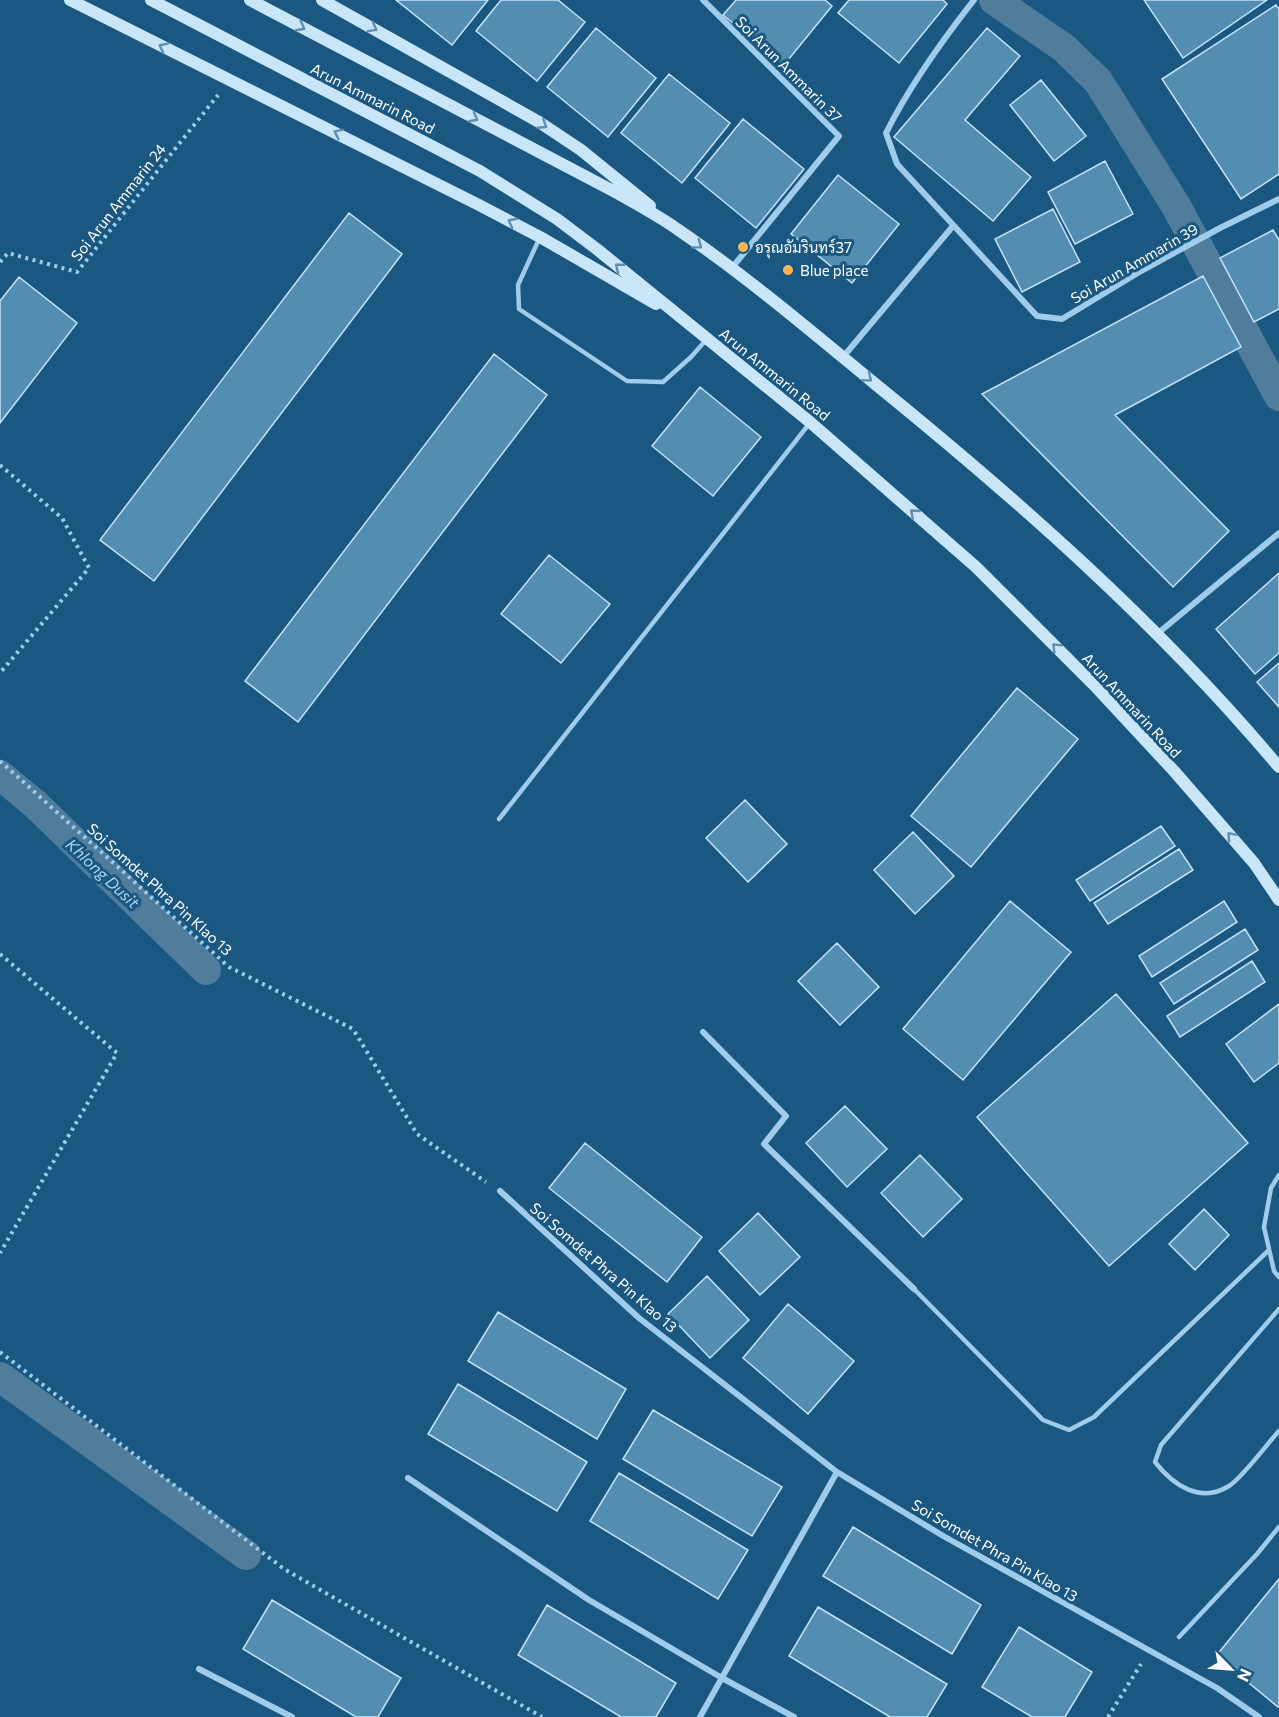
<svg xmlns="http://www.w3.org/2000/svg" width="1279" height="1717" font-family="Commissioner,Sarabun,sans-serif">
<rect width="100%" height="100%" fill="#1a5781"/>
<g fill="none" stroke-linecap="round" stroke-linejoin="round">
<path stroke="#507d9c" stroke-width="30" d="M 994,0 L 1064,48 L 1098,81 L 1176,206 L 1279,396
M 0,775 L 35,804 L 206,970
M 0,1377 L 246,1555"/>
</g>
<path fill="#548db2" stroke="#c2e3f8" stroke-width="1.5" d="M 396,0 L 488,0 L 452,45 Z
M 501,0 L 558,0 L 585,22 L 537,81 L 476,31 Z
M 736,0 L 825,0 L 832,6 L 784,65 L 723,15 Z
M 849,0 L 943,0 L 947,4 L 899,63 L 838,13 Z
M 1144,0 L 1267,0 L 1183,58 Z
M 1276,5 L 1279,9 L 1279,174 L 1241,199 L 1162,79 Z
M 596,28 L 656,78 L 608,137 L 547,87 Z
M 987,28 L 1020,56 L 965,120 L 1031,177 L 993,221 L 894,137 Z
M 669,74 L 730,123 L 682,183 L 621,133 Z
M 1041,80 L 1086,136 L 1054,161 L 1010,105 Z
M 743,119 L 804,169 L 756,228 L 695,178 Z
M 1105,161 L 1133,214 L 1075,244 L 1048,192 Z
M 838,175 L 899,224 L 852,283 L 791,234 Z
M 1053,209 L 1080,262 L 1022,292 L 995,239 Z
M 349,213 L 402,254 L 154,581 L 100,540 Z
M 1273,230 L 1279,240 L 1279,309 L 1254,322 L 1220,258 Z
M 1203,276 L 1241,347 L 1115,415 L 1229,531 L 1173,587 L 982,394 Z
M 19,277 L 77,323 L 0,423 L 0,301 Z
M 494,354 L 547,395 L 298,722 L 245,681 Z
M 700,387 L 761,437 L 713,496 L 652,446 Z
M 549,555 L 610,604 L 561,663 L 501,614 Z
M 1279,573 L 1279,653 L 1255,674 L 1216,629 Z
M 1279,663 L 1279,707 L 1257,682 Z
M 1017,688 L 1078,739 L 971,867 L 911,816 Z
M 745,800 L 787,844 L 748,882 L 706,838 Z
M 1161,826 L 1175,846 L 1090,901 L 1076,880 Z
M 913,832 L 954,876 L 915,914 L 874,870 Z
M 1179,849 L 1193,870 L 1108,924 L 1094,903 Z
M 1010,901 L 1071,952 L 963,1080 L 903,1029 Z
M 1224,901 L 1237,922 L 1152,977 L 1139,956 Z
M 1245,929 L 1258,950 L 1174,1004 L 1160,983 Z
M 837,943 L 879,987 L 840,1025 L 798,981 Z
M 1252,961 L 1265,982 L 1180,1037 L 1167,1016 Z
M 1116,994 L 1248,1143 L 1109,1266 L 977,1117 Z
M 1279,1004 L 1279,1063 L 1254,1082 L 1226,1044 Z
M 845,1106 L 887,1149 L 847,1187 L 806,1143 Z
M 585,1143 L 702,1237 L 667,1282 L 549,1188 Z
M 920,1155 L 962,1199 L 923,1237 L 881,1193 Z
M 1204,1209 L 1229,1235 L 1195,1270 L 1169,1244 Z
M 758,1213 L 800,1257 L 760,1295 L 719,1251 Z
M 707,1276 L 749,1320 L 710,1358 L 668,1314 Z
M 788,1304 L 854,1361 L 808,1414 L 743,1358 Z
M 498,1312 L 626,1389 L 597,1439 L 468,1361 Z
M 458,1384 L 587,1462 L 557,1511 L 428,1434 Z
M 653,1410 L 782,1487 L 752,1536 L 623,1459 Z
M 619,1473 L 748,1550 L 718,1599 L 590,1521 Z
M 853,1527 L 981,1605 L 952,1654 L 823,1576 Z
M 1279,1579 L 1279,1706 L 1278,1707 L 1216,1656 Z
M 272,1600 L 401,1678 L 378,1717 L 356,1717 L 243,1649 Z
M 547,1605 L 676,1683 L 656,1717 L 621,1717 L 518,1655 Z
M 818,1607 L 947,1684 L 927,1717 L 890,1717 L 789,1656 Z
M 1019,1627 L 1092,1672 L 1065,1717 L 1032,1717 L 982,1687 Z"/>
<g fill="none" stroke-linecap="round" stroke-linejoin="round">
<path stroke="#9eccea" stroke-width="4" stroke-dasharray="3 4.5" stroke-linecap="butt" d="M 0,262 L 8,253 L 77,272 L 218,95
M 0,465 L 62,518 L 89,568 L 0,673
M 0,761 L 229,967 L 353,1029 L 417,1134 L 486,1182
M 0,954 L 117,1053 L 0,1253
M 0,1352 L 284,1569 L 542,1717
M 1108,1717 L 1141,1664"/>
<path stroke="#9eccea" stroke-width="4.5" d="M 540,237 L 518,285 L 519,309 L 627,381 L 663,382 L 691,357 L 706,340
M 499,819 L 809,424
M 1279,1175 L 1271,1188 L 1264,1227 L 1274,1271 L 1279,1277
M 914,1289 L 1043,1420 L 1069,1430 L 1094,1417 L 1269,1250
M 1279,1309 L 1161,1445 L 1155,1462 C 1173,1485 1200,1504 1229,1486 C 1242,1478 1267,1444 1279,1431
M 1179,1637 L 1257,1554 L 1279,1527"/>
<path stroke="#9eccea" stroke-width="6" d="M 703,0 L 839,136 L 731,269
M 974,0 C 941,42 910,85 886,133 L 897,164 L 1037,316 L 1062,319 L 1141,271 L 1220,228 L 1279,199
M 843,357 L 953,226
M 1157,634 L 1279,533
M 703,1032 L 786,1116 L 764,1144 L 914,1289
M 500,1191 L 639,1318 L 837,1472 L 945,1537 L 1217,1688 L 1259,1717
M 408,1478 L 589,1600 L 722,1678 L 794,1717
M 199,1669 L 292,1717
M 700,1717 L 837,1472"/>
<path stroke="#c9e5f8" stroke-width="12" d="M 70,0 L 479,205 L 540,237 L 656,304
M 151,0 L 480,171 L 557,219 L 598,250 L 810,422 L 976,567 L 1094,685 L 1174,771 L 1254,863 L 1279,900
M 250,0 L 619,194 C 638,205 659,216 677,229 C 745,275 811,331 874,383 C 1018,500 1159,624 1279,767
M 322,0 L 539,122 L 581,150 L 650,206"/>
</g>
<defs><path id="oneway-chevron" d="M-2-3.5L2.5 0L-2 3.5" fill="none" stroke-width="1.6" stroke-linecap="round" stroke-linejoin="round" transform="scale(1.5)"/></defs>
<g stroke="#6090b1">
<use href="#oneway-chevron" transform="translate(301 27) rotate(28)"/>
<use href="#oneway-chevron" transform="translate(373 28) rotate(29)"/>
<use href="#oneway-chevron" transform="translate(163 47) rotate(-153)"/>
<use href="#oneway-chevron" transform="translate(474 118) rotate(28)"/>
<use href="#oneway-chevron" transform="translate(543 125) rotate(33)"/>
<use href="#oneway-chevron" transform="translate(338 133) rotate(-154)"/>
<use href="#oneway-chevron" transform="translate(512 222) rotate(-152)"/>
<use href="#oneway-chevron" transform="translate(698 245) rotate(37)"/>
<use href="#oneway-chevron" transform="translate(619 267) rotate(-141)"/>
<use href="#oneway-chevron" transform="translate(868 378) rotate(39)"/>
<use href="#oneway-chevron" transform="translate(914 513) rotate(-139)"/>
<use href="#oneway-chevron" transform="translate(1056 647) rotate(-135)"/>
<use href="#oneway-chevron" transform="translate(1231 836) rotate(-131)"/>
</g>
<g fill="#fcb459" stroke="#1a5781" stroke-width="2">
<circle cx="743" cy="247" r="6"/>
<circle cx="788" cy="270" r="6"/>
</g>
<g text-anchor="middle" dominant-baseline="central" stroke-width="6" stroke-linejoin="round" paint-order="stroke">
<g font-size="15" fill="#fff" stroke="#1a5781">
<text transform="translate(789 69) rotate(45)">Soi Arun Ammarin 37</text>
<text transform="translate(373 98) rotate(27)">Arun Ammarin Road</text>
<text transform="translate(118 202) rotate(-52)">Soi Arun Ammarin 24</text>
<text transform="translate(1134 263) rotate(-30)">Soi Arun Ammarin 39</text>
<text transform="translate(775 374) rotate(39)">Arun Ammarin Road</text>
<text transform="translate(1132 705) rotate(47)">Arun Ammarin Road</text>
<text transform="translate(160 889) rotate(42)">Soi Somdet Phra Pin Klao 13</text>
<text transform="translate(604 1267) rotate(41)">Soi Somdet Phra Pin Klao 13</text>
<text transform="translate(995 1550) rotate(30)">Soi Somdet Phra Pin Klao 13</text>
</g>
<g font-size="15" fill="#fff" stroke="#1a5781" text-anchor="start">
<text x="755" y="247">อรุณอัมรินทร์37</text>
<text x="800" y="270">Blue place</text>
</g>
<g font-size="16" font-style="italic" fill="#a9d6f2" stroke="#1a5781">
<text transform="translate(103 873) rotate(43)">Khlong Dusit</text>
</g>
</g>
<g transform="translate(1231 1669) rotate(115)" stroke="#1a5781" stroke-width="4.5" paint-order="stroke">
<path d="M0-4.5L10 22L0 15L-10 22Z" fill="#ffffff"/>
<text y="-9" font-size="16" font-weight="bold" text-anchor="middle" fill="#ffffff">N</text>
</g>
</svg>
